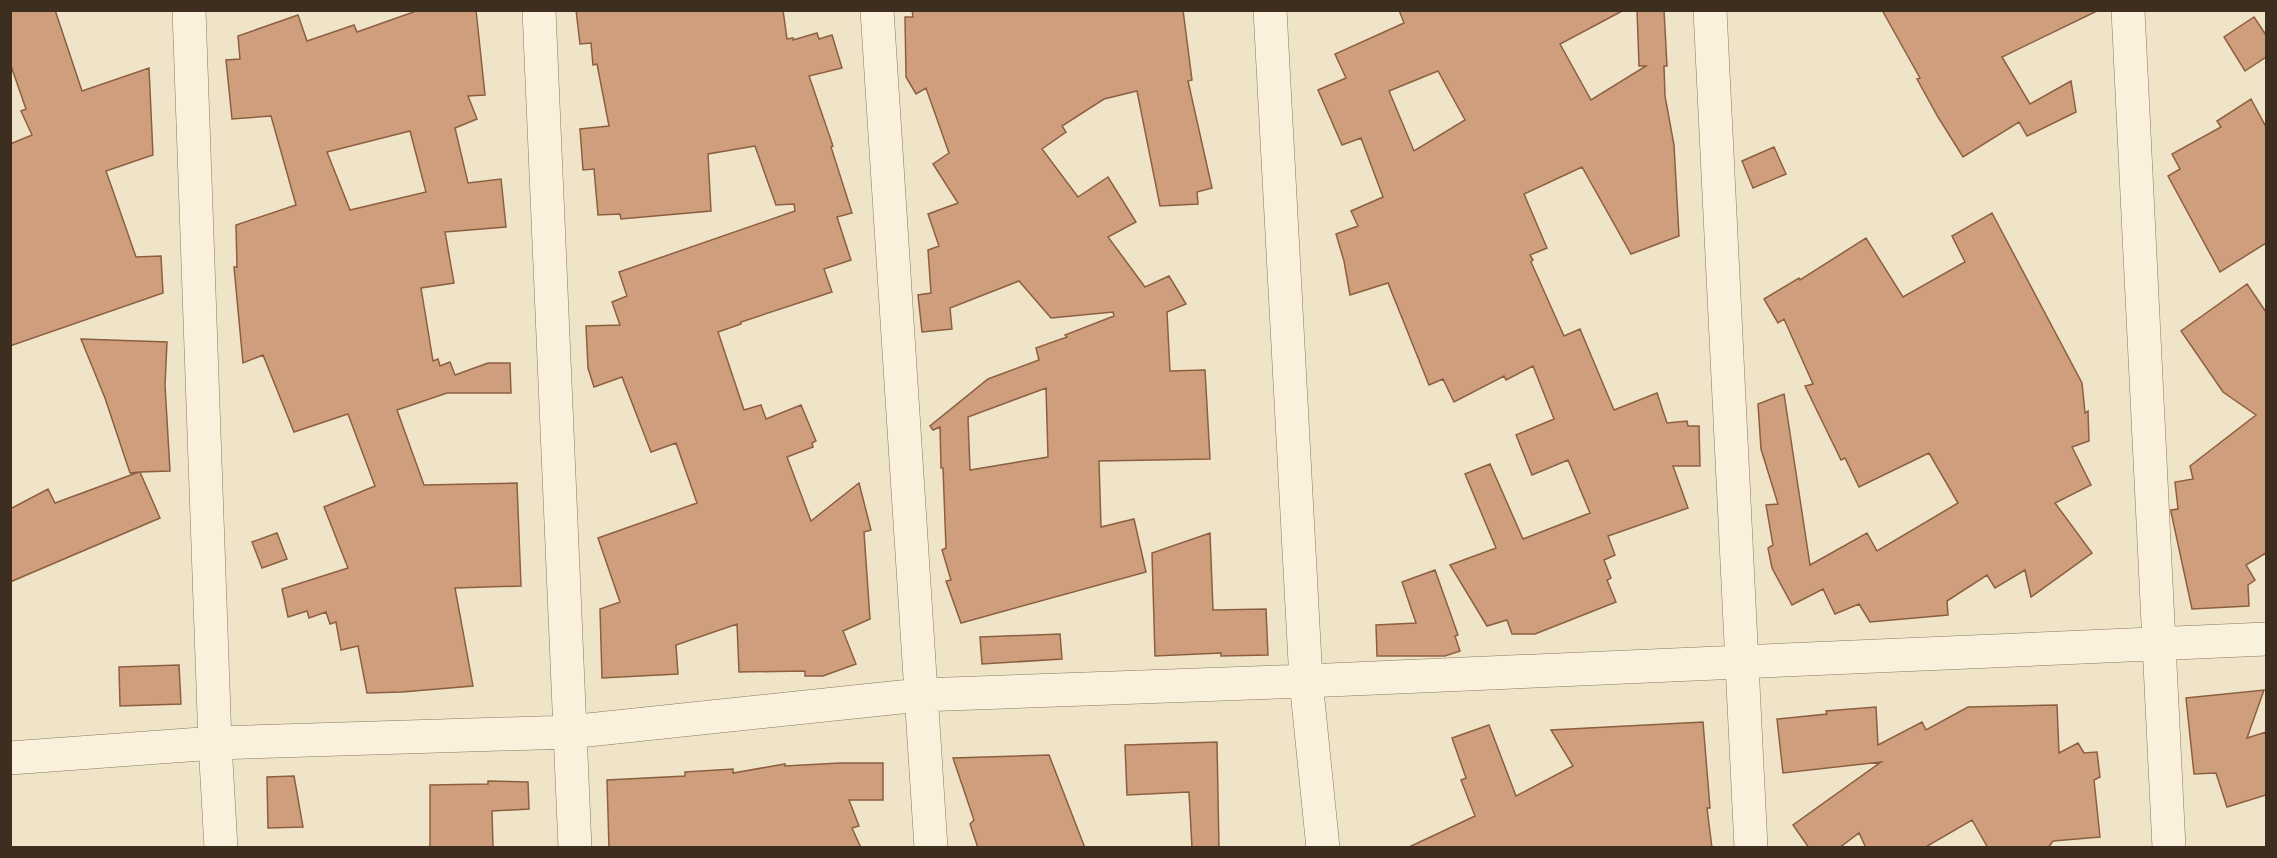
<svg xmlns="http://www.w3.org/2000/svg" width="2277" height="858" font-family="'Times New Roman',serif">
<rect width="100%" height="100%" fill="#f0e4c8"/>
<path fill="#cf9f7d" stroke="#8d5f41" stroke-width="1.5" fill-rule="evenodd" d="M 10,10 L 55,10 L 82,91 L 149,68 L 153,155 L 106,171 L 136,257 L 161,256 L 163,293 L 10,346 L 10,144 L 32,135 L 21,111 L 26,109 L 10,63 Z
M 419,10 L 476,10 L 485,95 L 468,96 L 477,119 L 455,128 L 468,183 L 501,179 L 506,227 L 445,232 L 454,283 L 421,288 L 433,361 L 438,359 L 440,366 L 450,362 L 455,375 L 488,363 L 510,363 L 511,393 L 447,393 L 397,410 L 424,485 L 517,483 L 521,586 L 455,588 L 473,686 L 402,692 L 367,693 L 358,646 L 341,650 L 336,622 L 330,624 L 326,612 L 309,618 L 307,611 L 288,617 L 282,589 L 348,568 L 324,507 L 375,486 L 348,414 L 294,432 L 263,355 L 243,363 L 234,267 L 237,267 L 236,225 L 296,205 L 271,116 L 232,119 L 226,60 L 240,59 L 238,36 L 298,15 L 307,41 L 354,25 L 357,32 ZM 410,131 L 426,192 L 350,210 L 327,152 Z
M 576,10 L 783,10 L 787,39 L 793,38 L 793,40 L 817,33 L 819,39 L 832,35 L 842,68 L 809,76 L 833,146 L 831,147 L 852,213 L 837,217 L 851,260 L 824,269 L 832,292 L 741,322 L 741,324 L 718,332 L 744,410 L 761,405 L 766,419 L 801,405 L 816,441 L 812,443 L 813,447 L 787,457 L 811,521 L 859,483 L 871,530 L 864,532 L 870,619 L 843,631 L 856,664 L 823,676 L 805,676 L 805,671 L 739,672 L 737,624 L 676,645 L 678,674 L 602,678 L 600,609 L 620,602 L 598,538 L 697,503 L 676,443 L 651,452 L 622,377 L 594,387 L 588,368 L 586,326 L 620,325 L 612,302 L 627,296 L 619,272 L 795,211 L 794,204 L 776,205 L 755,146 L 708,154 L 711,211 L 621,219 L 620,214 L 598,215 L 594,169 L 583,170 L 580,129 L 609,126 L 597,64 L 593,65 L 591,43 L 580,44 Z
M 912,10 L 1183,10 L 1192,80 L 1188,81 L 1212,188 L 1197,192 L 1198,204 L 1160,206 L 1137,91 L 1104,99 L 1062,126 L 1066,132 L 1042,149 L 1078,197 L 1108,177 L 1136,222 L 1108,237 L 1145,287 L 1169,276 L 1186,304 L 1167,312 L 1170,371 L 1205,370 L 1210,459 L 1099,461 L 1101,527 L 1134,519 L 1146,572 L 961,623 L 946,581 L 951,580 L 942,550 L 946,548 L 943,468 L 941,468 L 940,427 L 933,430 L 930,426 L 988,379 L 1039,360 L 1036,348 L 1067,337 L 1065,335 L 1114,316 L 1113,312 L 1051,318 L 1019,281 L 950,308 L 952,329 L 922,332 L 918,295 L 931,293 L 928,250 L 939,246 L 928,214 L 958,203 L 933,164 L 949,153 L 926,88 L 916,94 L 906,77 L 905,17 L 913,17 ZM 1046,388 L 1048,457 L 970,470 L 968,417 Z
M 1399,10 L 1624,10 L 1560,44 L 1591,100 L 1646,66 L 1639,66 L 1637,10 L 1664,10 L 1667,66 L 1664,66 L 1665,96 L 1674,145 L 1679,236 L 1631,254 L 1582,167 L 1524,194 L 1547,248 L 1530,255 L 1533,260 L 1531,262 L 1564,336 L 1580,329 L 1614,410 L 1657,393 L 1667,423 L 1687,421 L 1688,426 L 1699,426 L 1700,466 L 1673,466 L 1688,508 L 1608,536 L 1615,555 L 1604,560 L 1611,578 L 1607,580 L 1616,602 L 1535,634 L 1512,634 L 1507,620 L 1487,626 L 1450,565 L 1496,548 L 1465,474 L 1490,464 L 1523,539 L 1590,513 L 1568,460 L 1532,475 L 1516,435 L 1554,419 L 1533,366 L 1506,380 L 1504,376 L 1454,402 L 1443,379 L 1429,385 L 1388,283 L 1350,295 L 1344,261 L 1336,234 L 1358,226 L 1351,211 L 1383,197 L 1361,138 L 1342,145 L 1318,90 L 1346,78 L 1335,54 L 1404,23 ZM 1438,71 L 1465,120 L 1414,151 L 1389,91 Z
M 1882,10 L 2099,10 L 2002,57 L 2030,104 L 2071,81 L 2076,112 L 2027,136 L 2019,122 L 1963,157 L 1938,117 L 1917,79 L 1920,78 Z
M 2254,17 L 2266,35 L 2266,57 L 2245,71 L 2224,37 Z
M 2251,99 L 2266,127 L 2266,243 L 2220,272 L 2168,176 L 2180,169 L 2172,154 L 2221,127 L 2217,121 Z
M 1774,147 L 1786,174 L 1753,188 L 1742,161 Z
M 1992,213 L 2082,383 L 2085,413 L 2088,411 L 2089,441 L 2072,447 L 2091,485 L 2055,503 L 2092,553 L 2031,597 L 2025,570 L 1995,588 L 1987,575 L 1947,601 L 1948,615 L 1870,622 L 1859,604 L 1835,614 L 1823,589 L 1792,605 L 1772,568 L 1768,548 L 1773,545 L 1766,505 L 1778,504 L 1761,449 L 1758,404 L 1784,394 L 1810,565 L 1867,533 L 1877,551 L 1958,503 L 1929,453 L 1859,487 L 1845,458 L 1841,460 L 1805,386 L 1813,384 L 1784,319 L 1778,323 L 1764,299 L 1799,278 L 1800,280 L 1866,238 L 1903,297 L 1965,262 L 1952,236 Z
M 2247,284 L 2266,312 L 2266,553 L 2246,565 L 2255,580 L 2248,585 L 2249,606 L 2192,609 L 2171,512 L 2171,510 L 2178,509 L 2175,482 L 2193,479 L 2190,466 L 2256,415 L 2223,392 L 2181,331 Z
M 81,339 L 167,342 L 165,385 L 170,471 L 140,472 L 160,518 L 10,582 L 10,509 L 48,489 L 55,503 L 139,472 L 130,473 L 105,398 Z
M 277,533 L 287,559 L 262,568 L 252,542 Z
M 1210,533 L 1213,610 L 1266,609 L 1268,655 L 1221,656 L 1221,653 L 1155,656 L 1152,553 Z
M 1435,570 L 1458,635 L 1455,636 L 1460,651 L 1445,656 L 1377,656 L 1376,625 L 1416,623 L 1402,582 Z
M 1060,634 L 1062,659 L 982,664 L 980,637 Z
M 179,665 L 181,704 L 120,706 L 119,667 Z
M 2264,690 L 2247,738 L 2266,732 L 2266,795 L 2227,807 L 2216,773 L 2194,774 L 2186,698 Z
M 2057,705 L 2059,753 L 2078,743 L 2084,753 L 2097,752 L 2100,777 L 2094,780 L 2100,837 L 2053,841 L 2048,848 L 1988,848 L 1972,820 L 1924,848 L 1866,848 L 1859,833 L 1839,848 L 1809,848 L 1793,825 L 1881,762 L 1783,773 L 1777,719 L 1827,714 L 1826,711 L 1876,707 L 1878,745 L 1922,722 L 1926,730 L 1968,707 Z
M 1703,722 L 1710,808 L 1707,808 L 1712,848 L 1407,848 L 1475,816 L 1461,780 L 1466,778 L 1452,738 L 1489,725 L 1516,796 L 1573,766 L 1551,730 Z
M 1217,742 L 1219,848 L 1192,848 L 1189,792 L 1127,795 L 1125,745 Z
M 1049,755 L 1085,848 L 978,848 L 970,824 L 974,820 L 953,758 Z
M 840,763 L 883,763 L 883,800 L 849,800 L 859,826 L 852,828 L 861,848 L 609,848 L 607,780 L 685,776 L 685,772 L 733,769 L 733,773 L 785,764 L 785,766 Z
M 294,776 L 303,827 L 268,828 L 267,777 Z
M 488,781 L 528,782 L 529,809 L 492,811 L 493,848 L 430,848 L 430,785 L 488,784 Z"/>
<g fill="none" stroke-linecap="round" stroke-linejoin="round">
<g stroke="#8d765c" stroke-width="34">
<path id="minor" d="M 189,10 L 215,743 L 221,848
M 539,10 L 575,848
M 877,10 L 931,848
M 1270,10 L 1306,681 L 1323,848
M 1710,10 L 1751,848
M 2128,10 L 2169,848
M 10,758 L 215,743 L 569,732 L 920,695 L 1306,681 L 2266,639"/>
</g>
<use href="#minor" stroke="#faf1dc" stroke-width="33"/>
</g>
<rect width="2277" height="858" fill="none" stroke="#3d2e20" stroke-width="24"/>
</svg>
